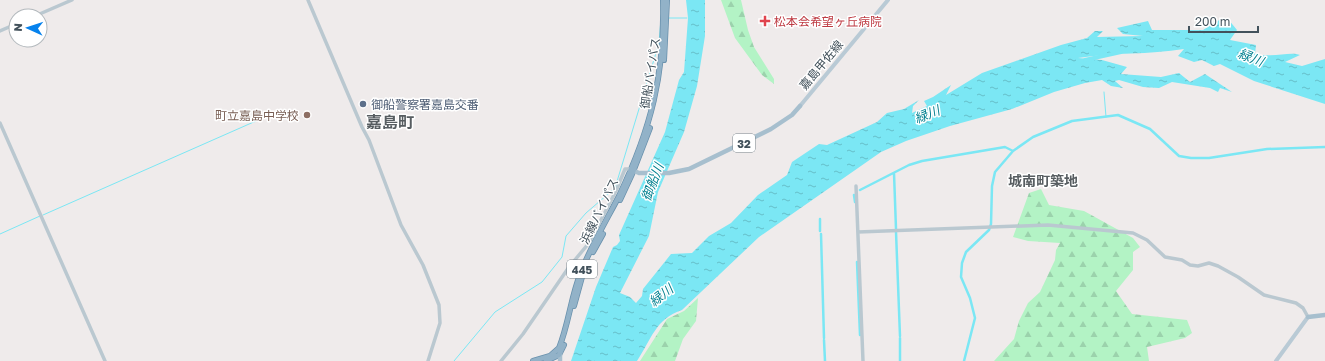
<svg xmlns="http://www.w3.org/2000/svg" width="1325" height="361" font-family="'Golos Text','Noto Sans JP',sans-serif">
<defs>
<pattern id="forest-firs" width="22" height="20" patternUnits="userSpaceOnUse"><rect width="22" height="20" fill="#b3f3c5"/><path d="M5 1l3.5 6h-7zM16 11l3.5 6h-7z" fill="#9bd2ac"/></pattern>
<pattern id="water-ripples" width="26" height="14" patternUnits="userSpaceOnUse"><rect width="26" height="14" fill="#7be7f4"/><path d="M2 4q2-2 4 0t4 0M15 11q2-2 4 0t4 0" fill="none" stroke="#66bec9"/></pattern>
</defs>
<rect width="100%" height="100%" fill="#efebeb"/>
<path fill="url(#forest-firs)" d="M 721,0 L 741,0 L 748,30 L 754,47 L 774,79 L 774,84 L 762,75 L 735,38 Z
M 1041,189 L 1049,205 L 1084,211 L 1133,238 L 1140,247 L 1133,252 L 1133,270 L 1116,291 L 1132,314 L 1187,320 L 1192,333 L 1185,338 L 1147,347 L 1149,361 L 994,361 L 1014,339 L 1019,321 L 1028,303 L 1040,292 L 1055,260 L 1056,250 L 1060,243 L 1028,241 L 1013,237 L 1029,193 Z
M 698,298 L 696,321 L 683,339 L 675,361 L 640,361 L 667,319 L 684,311 Z"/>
<path fill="url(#water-ripples)" d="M 686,0 L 705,0 L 705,36 L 697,86 L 684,132 L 658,192 L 649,236 L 620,293 L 630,297 L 636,303 L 642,296 L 643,289 L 671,254 L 692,253 L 709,236 L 731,223 L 758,195 L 787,175 L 792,162 L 819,144 L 827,145 L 877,122 L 887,113 L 904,109 L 919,100 L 913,106 L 912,113 L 927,106 L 924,101 L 933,97 L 951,85 L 946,95 L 982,73 L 1061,45 L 1087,38 L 1095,31 L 1103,31 L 1097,37 L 1143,36 L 1123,34 L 1117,28 L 1148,21 L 1152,30 L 1203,30 L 1221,19 L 1228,19 L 1237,30 L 1230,40 L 1256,45 L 1255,54 C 1271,58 1291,51 1300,55 L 1285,62 L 1302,66 L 1325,59 L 1325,104 L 1254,81 L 1220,64 L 1214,66 L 1202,60 L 1194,62 L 1178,56 L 1184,49 C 1149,55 1114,52 1078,58 L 1102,60 L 1127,67 L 1121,74 L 1161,77 L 1179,73 L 1190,82 L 1205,74 L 1232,92 L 1220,88 L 1218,92 L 1210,88 L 1172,82 L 1159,88 L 1143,87 L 1119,80 L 1115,81 L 1123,88 L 1111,86 L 1102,80 L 1085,83 L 1054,92 L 1012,109 L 950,126 L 906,141 L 881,152 L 759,237 L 682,310 C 656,318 651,340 637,361 L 571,361 L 596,287 L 613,247 L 617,245 L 620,241 L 619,235 L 665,132 L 679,80 L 684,72 L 688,18 Z"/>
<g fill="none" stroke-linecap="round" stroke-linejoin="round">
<path stroke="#7be7f4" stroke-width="1" d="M 668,18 L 687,18
M 1104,92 L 1106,117
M 43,215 L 265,117
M 0,234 L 40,216
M 454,361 L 495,312 L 542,282 L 562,257 L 566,236 L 586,213 L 615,188 L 659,43 L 661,19"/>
<path stroke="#7be7f4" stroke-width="2.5" d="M 894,173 L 896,229
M 860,190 L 909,165 L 922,161 L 1005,147 L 1013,151
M 854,195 L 855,202
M 820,219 L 820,231
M 896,232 L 900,336
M 821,234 L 824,338
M 857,262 L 860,335
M 900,338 L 900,361
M 824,340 L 825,361
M 964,361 L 975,318 L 970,298 L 961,277 L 962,263 L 966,252 L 989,230 L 991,224 L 992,186 L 995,172 L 1013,151 L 1033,137 L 1072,121 L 1118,115 L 1150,129 L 1179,156 L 1191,158 L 1209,158 L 1267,149 L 1325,147"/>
<path stroke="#7be7f4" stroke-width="4" d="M 1085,60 L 1121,52"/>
<g stroke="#6890ac" stroke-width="6">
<path id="trunk" d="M 664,60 L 667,0
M 620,200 L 633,172 L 650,128
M 593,252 L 603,234
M 574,306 L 582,277
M 533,361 L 550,356 L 559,348 C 569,323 571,296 581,272 C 591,246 606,221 619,196 C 651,129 665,74 663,0
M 546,361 L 559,355 L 564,345"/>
</g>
<path stroke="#bac8d0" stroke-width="3.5" d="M 308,0 L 362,127 L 369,140 L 401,225 L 423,265 L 439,305 L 440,323 L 428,361
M 35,16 L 72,0
M 0,31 L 16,24
M 0,123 L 105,361
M 856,186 L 863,361
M 858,232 L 1048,225 L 1133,233 L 1147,240 L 1165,257 L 1182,260 L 1190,265 L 1198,266 L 1209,263 L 1218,266 L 1238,277 L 1264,295 L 1296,303 L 1303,308 L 1308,317
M 501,361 L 523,334 L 569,267 L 589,243 L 616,191 L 625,169 L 631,169"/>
<path stroke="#b9cad5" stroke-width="4" d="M 800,106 L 888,0
M 1276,361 L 1308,317"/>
<path stroke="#a7bfce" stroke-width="4.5" d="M 632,170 L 639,173 L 669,173 L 689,169 L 771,129 L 792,115 L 800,106
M 1308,317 L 1325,315
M 560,361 L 560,351"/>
<use href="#trunk" stroke="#92b2c8" stroke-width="4.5"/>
</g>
<path fill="#e0444e" stroke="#fff" stroke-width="1.5" d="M763 15h4v4h4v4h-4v4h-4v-4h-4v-4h4z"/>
<circle fill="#5c6f8a" stroke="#fff" stroke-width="1.5" cx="363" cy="104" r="4"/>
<circle fill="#8d6e63" stroke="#fff" stroke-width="1.5" cx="307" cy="115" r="4"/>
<g text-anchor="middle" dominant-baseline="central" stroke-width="3" stroke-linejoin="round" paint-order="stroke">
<g fill="#fff" stroke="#7b858c" stroke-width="1">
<rect x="733" y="134" width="22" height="18" rx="3"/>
<rect x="567" y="260" width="30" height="18" rx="3"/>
</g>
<g font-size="11" font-weight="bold" fill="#42515b">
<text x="744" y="143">32</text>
<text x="582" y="269">445</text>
</g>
<g font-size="12" fill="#be3a42" stroke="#fff" text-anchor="start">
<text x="774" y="21">松本会希望ヶ丘病院</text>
</g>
<g font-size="12" fill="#42515b" stroke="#fff">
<text transform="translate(821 65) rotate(-50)">嘉島甲佐線</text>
<text transform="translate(650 73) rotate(-81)">御船バイパス</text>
<text transform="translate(599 211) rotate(-64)">浜線バイパス</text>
</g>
<g font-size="12" fill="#4e5e75" stroke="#fff" text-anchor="start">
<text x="371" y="104">御船警察署嘉島交番</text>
</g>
<g font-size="12" fill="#785e54" stroke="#fff" text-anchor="end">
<text x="299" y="115">町立嘉島中学校</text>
</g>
<g font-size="13" font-style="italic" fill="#038190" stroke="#fff">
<text transform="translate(1251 57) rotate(21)">緑川</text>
<text transform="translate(927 114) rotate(-22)">緑川</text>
<text transform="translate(652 182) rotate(-69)">御船川</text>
<text transform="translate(661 295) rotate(-38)">緑川</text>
</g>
<g font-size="14" font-weight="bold" fill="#575d61" stroke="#fff">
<text x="1043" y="180">城南町築地</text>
</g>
<g font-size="16" font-weight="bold" fill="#575d61" stroke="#fff">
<text x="390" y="122">嘉島町</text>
</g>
</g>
<g transform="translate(28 28) rotate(273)"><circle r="19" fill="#ffffff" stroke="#b3b9bd"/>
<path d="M0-3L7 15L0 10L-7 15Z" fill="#0682ed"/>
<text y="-6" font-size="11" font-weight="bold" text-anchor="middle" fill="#42515b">N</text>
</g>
<path d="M1189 26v6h69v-6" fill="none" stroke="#42515b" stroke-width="2"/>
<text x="1195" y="26" font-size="12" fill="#42515b" stroke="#ffffff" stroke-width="3" paint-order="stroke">200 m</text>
</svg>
